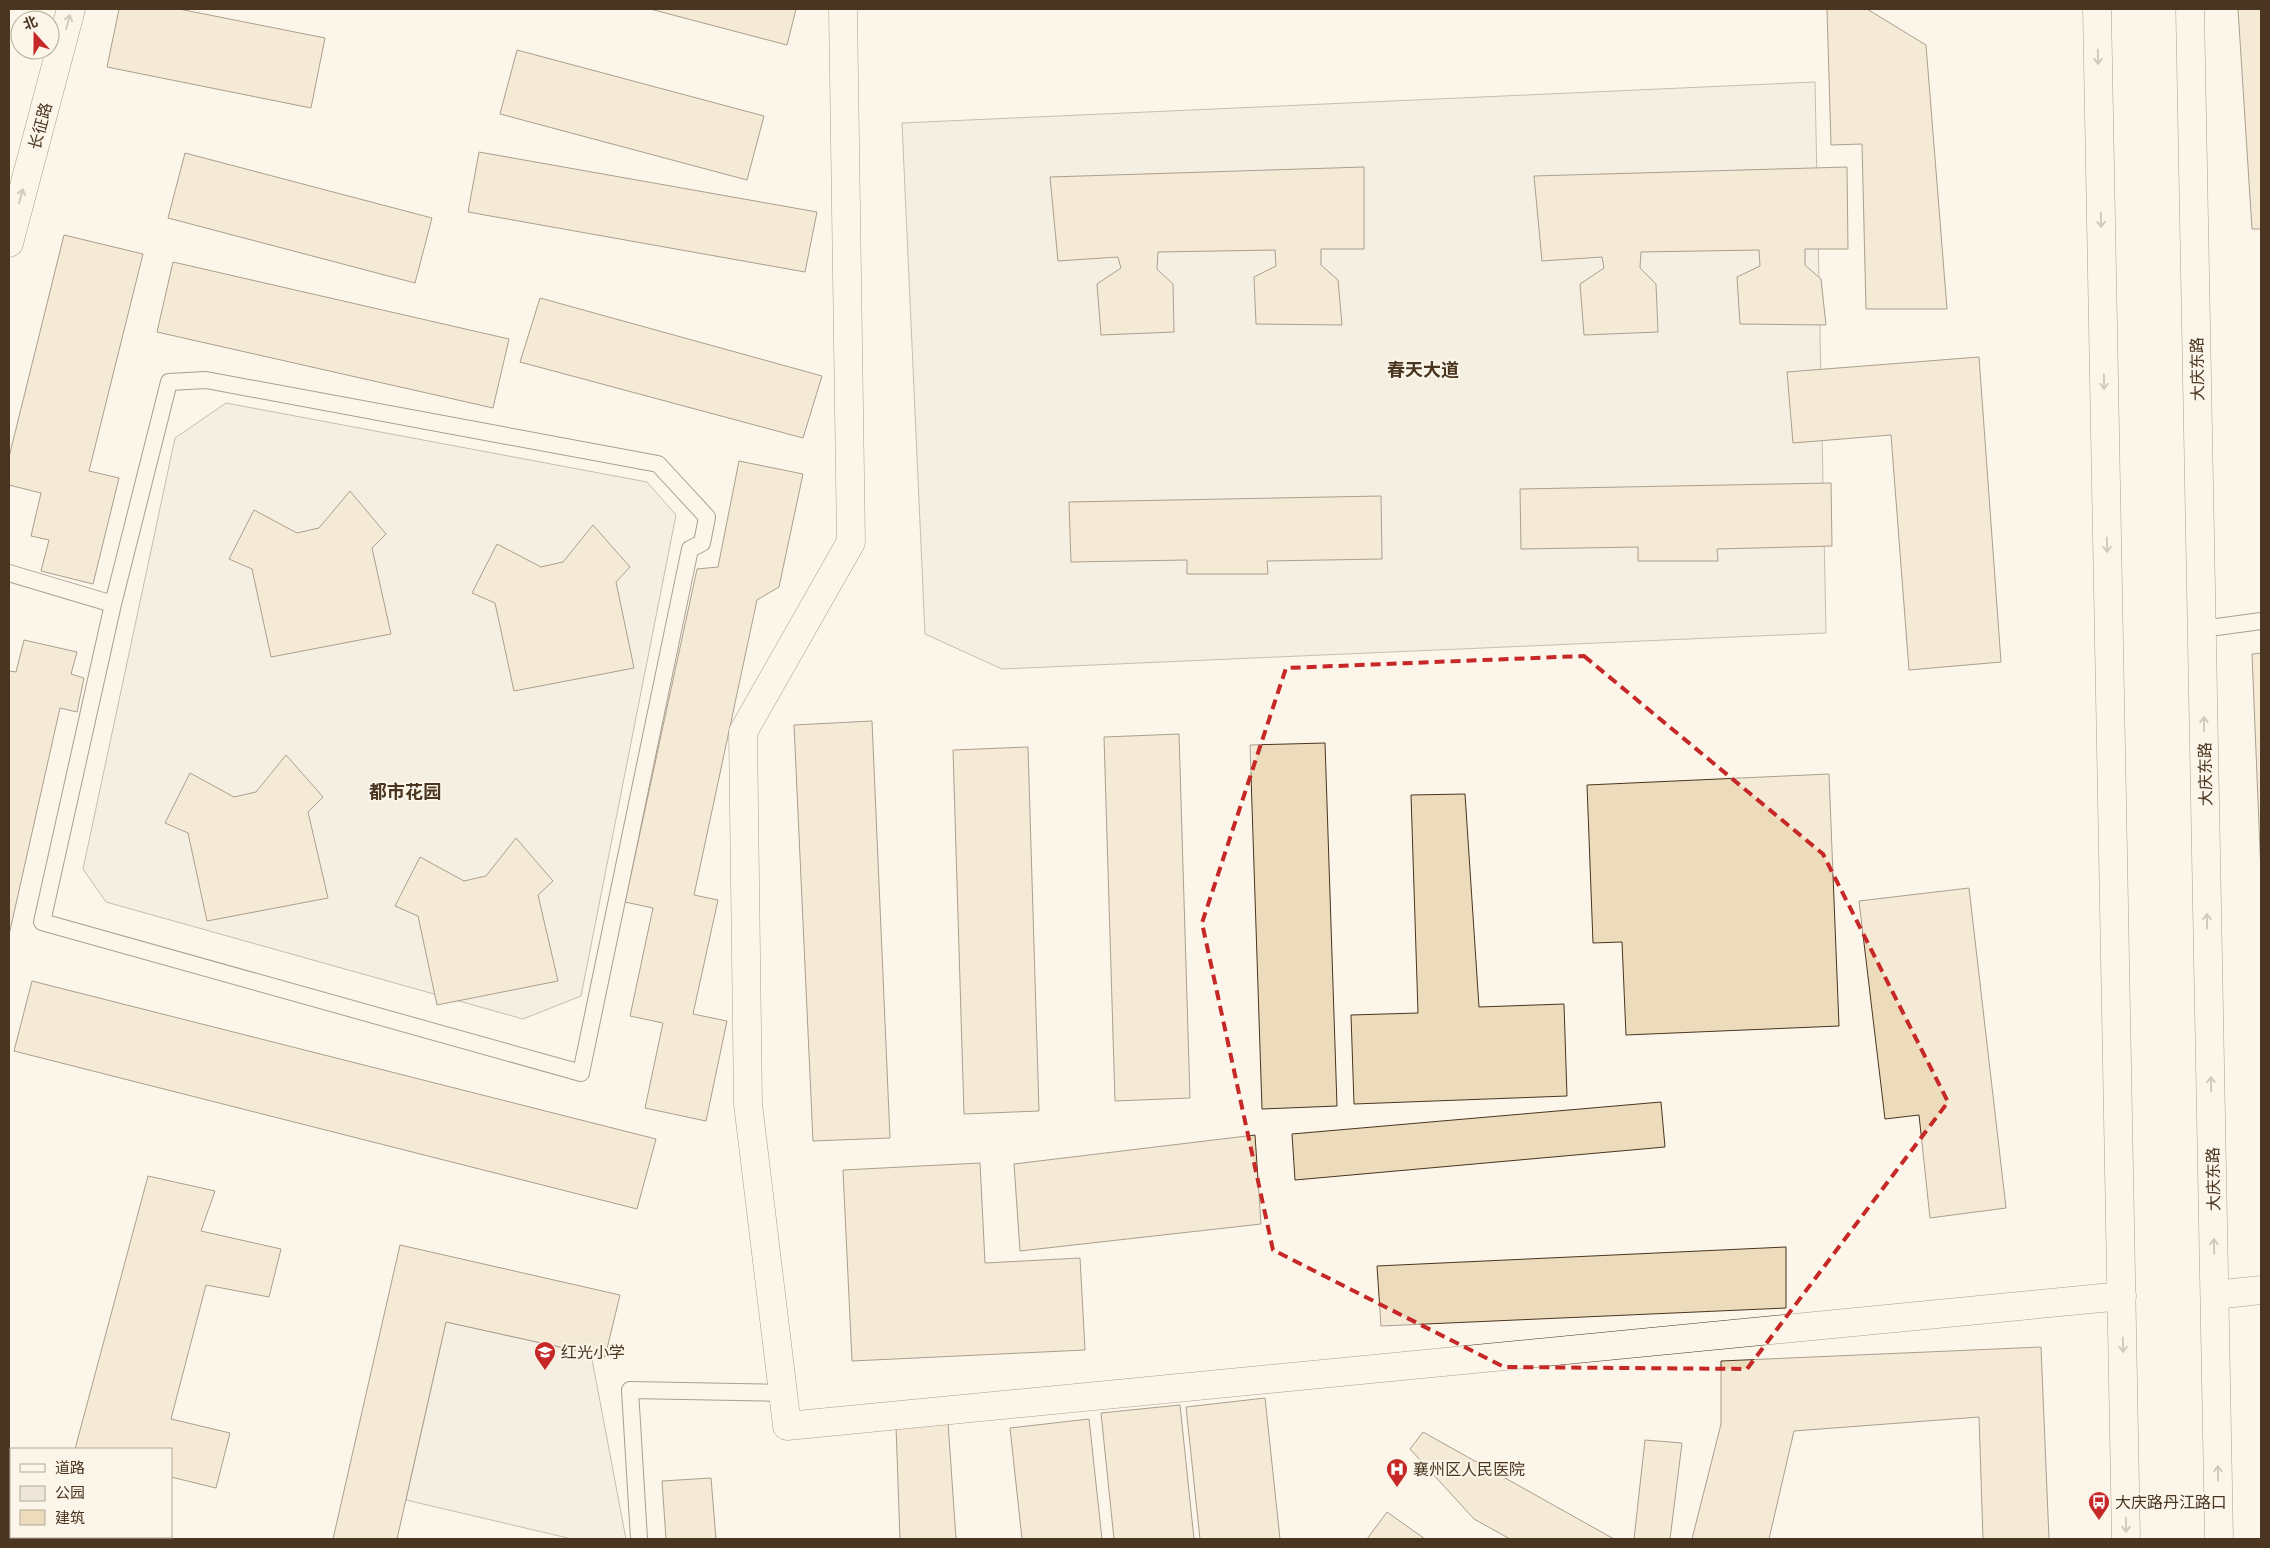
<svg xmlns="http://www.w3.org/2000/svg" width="2270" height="1548" font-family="'Open Sans','Noto Sans SC',sans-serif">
<rect width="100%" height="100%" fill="#fbf6e9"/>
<path fill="#ede6d9" stroke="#887966" d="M 1815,82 L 1826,633 L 1002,669 L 925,634 L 902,123 Z
M 226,403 L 647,482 L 676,515 L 581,996 L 523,1019 L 106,902 L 83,869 L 175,438 Z
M 446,1322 L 591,1354 L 626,1539 L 572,1539 L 406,1500 Z"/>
<path fill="#ecdcbc" stroke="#4a3520" d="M 119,9 L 179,9 L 325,38 L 311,108 L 107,67 Z
M 650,9 L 796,9 L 787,45 Z
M 1827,9 L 1867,9 L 1926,45 L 1947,309 L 1866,309 L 1862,144 L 1831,145 Z
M 2238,9 L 2261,9 L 2261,229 L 2252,229 Z
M 517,50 L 764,116 L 747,180 L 500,114 Z
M 479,152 L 817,212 L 805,272 L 468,212 Z
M 185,153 L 432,218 L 415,283 L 168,218 Z
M 1364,167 L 1364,249 L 1321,249 L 1321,265 L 1338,280 L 1342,325 L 1256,324 L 1254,277 L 1276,266 L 1275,250 L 1158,252 L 1157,269 L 1173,284 L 1174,332 L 1101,335 L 1097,284 L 1121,268 L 1118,257 L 1058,261 L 1050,177 Z
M 1847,167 L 1848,249 L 1805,249 L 1805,265 L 1821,279 L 1826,325 L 1740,324 L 1737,277 L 1760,266 L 1759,250 L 1641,252 L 1640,268 L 1656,284 L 1658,332 L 1584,335 L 1580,284 L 1604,268 L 1602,257 L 1542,261 L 1534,176 Z
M 64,235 L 143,254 L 89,471 L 119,478 L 93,584 L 41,571 L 49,540 L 31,536 L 41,493 L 9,485 L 9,457 Z
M 173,262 L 509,339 L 493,408 L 157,332 Z
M 540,298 L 822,376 L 803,438 L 520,362 Z
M 1979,357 L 2001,662 L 1909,670 L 1891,435 L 1793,443 L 1787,372 Z
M 739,461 L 803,474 L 779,587 L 757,600 L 694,895 L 718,900 L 693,1014 L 727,1021 L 706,1121 L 645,1108 L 663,1023 L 630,1016 L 653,908 L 625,902 L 697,569 L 718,567 Z
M 1831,483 L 1832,546 L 1717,549 L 1718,561 L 1638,561 L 1638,547 L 1521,549 L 1520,489 Z
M 350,491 L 386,534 L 372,548 L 391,634 L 271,657 L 252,569 L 229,559 L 254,510 L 297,533 L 319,528 Z
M 1381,496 L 1382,559 L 1267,561 L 1268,574 L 1187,574 L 1187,560 L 1071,562 L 1069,502 Z
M 593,525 L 630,567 L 616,582 L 634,668 L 514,691 L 495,603 L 472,593 L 497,544 L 541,567 L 563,562 Z
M 24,640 L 77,652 L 71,674 L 84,678 L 77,712 L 60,708 L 9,935 L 9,671 L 16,672 Z
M 2261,653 L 2261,873 L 2252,654 Z
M 872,721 L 890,1138 L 813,1141 L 794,725 Z
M 1179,734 L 1190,1098 L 1115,1101 L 1104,737 Z
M 1325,743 L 1337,1106 L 1262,1109 L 1250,745 Z
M 1028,747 L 1039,1111 L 964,1114 L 953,750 Z
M 286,755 L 323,797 L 308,812 L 328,898 L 207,921 L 188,833 L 165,823 L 190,773 L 234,797 L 256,792 Z
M 1829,774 L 1839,1026 L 1626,1035 L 1622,942 L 1593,943 L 1587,785 Z
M 1465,794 L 1479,1007 L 1564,1004 L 1567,1096 L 1354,1104 L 1351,1015 L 1418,1013 L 1411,795 Z
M 516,838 L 553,881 L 538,895 L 558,981 L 437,1005 L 418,916 L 395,906 L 420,857 L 464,881 L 486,876 Z
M 1969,888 L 2006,1208 L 1930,1218 L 1919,1115 L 1885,1119 L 1859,901 Z
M 32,981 L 656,1139 L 637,1209 L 14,1051 Z
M 1661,1102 L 1665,1147 L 1295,1180 L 1292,1134 Z
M 1255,1135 L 1261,1224 L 1020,1251 L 1014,1164 Z
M 980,1163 L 985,1263 L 1080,1258 L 1085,1350 L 852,1361 L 843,1170 Z
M 148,1176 L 215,1191 L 201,1231 L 281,1249 L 269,1297 L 206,1285 L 171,1419 L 230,1433 L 216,1488 L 171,1477 L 171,1449 L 75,1449 Z
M 400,1245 L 620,1295 L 605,1357 L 446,1322 L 397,1539 L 333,1539 Z
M 1786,1247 L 1786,1308 L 1381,1326 L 1377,1266 Z
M 2041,1347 L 2049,1539 L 1983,1539 L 1979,1417 L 1794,1431 L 1769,1539 L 1692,1539 L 1721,1424 L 1721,1361 Z
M 1265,1398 L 1280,1539 L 1200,1539 L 1186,1407 Z
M 1180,1405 L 1194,1539 L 1114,1539 L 1101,1413 Z
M 1089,1419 L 1102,1539 L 1022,1539 L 1010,1428 Z
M 948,1422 L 956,1539 L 900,1539 L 896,1426 Z
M 1423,1432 L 1614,1539 L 1510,1539 L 1474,1519 L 1410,1449 Z
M 1645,1440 L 1682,1443 L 1670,1539 L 1634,1539 Z
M 711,1478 L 716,1539 L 666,1539 L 662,1481 Z
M 1387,1512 L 1425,1539 L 1367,1539 Z"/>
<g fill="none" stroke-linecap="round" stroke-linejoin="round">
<g stroke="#4a3520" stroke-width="18">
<path id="service" d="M 9,573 L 113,604 L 169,382 L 206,380 L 658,464 L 707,517 L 702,543 L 690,549 L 581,1073 L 42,922 L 113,604
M 2202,629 L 2261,621
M 639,1539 L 630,1390 L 784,1393"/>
</g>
<g stroke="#4a3520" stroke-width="29">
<path id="minor" d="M 843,9 L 851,542 L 743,732 L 748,1104 L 787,1426 L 2122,1296
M 2215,1295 L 2261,1290"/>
</g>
<g stroke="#4a3520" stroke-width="29">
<path id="primary" d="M 2097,9 L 2126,1539
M 2190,9 L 2219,1539
M 9,243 L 71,9"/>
</g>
<use href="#service" stroke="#fbf6e9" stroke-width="16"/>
<use href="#minor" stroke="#fbf6e9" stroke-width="28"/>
<use href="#primary" stroke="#fbf6e9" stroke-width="28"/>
</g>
<defs><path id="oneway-shaft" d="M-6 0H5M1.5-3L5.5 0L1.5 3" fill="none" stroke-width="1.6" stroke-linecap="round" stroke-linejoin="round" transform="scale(1.25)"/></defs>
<g stroke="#a29684">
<use href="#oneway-shaft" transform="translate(68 22) rotate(-75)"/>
<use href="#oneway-shaft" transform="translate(2098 57) rotate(89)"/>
<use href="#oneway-shaft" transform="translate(21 196) rotate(-75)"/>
<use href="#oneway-shaft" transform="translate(2101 220) rotate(89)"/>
<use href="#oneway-shaft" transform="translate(2104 382) rotate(89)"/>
<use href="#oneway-shaft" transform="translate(2107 545) rotate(89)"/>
<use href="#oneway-shaft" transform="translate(2204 724) rotate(-91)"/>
<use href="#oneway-shaft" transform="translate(2207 921) rotate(-91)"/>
<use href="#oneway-shaft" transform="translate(2211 1084) rotate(-91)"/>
<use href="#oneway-shaft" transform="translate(2214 1246) rotate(-91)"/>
<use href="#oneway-shaft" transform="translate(2123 1345) rotate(89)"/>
<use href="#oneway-shaft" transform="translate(2218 1473) rotate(-91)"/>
<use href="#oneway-shaft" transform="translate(2126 1525) rotate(89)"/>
</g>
<path d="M0 0H2270V1548H0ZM 1584,656 L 1823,854 L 1948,1102 L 1747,1369 L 1504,1367 L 1273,1250 L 1202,923 L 1286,668 Z" fill="#fbf6e9" fill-opacity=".55" fill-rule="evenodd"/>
<path fill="none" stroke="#c62828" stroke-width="4" stroke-dasharray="10 6" stroke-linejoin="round" d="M 1584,656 L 1823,854 L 1948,1102 L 1747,1369 L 1504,1367 L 1273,1250 L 1202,923 L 1286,668 Z"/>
<defs>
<g id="school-pin" transform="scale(1.125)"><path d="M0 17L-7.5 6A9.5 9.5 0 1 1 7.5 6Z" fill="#c62828" stroke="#fbf6e9"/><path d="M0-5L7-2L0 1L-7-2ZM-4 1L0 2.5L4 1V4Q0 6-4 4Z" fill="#fff"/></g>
<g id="hospital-pin" transform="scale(1.125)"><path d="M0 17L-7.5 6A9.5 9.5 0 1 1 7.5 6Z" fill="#c62828" stroke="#fbf6e9"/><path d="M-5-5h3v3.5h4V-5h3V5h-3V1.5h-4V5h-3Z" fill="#fff"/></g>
<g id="bus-pin" transform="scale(1.125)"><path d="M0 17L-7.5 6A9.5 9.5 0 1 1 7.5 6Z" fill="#c62828" stroke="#fbf6e9"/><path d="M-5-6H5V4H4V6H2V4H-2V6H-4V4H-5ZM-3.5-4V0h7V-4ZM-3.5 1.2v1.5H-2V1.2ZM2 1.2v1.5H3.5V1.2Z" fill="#fff"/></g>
</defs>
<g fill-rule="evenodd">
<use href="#school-pin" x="545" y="1352"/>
<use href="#hospital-pin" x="1397" y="1469"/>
<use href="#bus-pin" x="2099" y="1502"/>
</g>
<g text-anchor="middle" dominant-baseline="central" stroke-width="4" stroke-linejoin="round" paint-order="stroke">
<g font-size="16" fill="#4a3520" stroke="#fbf6e9">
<text transform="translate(40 126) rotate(-75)">长征路</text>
<text transform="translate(2197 369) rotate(-91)">大庆东路</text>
<text transform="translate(2205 774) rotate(-91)">大庆东路</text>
<text transform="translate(2213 1179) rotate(-91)">大庆东路</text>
</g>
<g font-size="16" fill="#4a3520" stroke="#fbf6e9" text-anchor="start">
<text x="561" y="1352">红光小学</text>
<text x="1413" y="1469">襄州区人民医院</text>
<text x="2115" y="1502">大庆路丹江路口</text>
</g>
<g font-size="18" font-weight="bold" fill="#4a3520" stroke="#fbf6e9">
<text x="1423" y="369">春天大道</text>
<text x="405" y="791">都市花园</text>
</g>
</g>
<rect width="2270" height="1548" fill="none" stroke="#4a3520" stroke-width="20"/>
<rect x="10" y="1448" width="162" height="90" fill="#fbf6e9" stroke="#b4a999"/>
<rect x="20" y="1464" width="25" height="8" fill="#fbf6e9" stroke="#b4a999"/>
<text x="55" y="1473" font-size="15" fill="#4a3520">道路</text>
<rect x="20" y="1486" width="25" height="15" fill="#ede6d9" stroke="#b4a999"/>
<text x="55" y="1498" font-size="15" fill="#4a3520">公园</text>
<rect x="20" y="1510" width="25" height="15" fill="#ecdcbc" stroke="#b4a999"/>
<text x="55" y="1523" font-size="15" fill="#4a3520">建筑</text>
<g transform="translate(35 35) rotate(339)"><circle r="24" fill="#fbf6e9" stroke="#b4a999"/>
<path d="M0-4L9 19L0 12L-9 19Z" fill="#c62828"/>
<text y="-8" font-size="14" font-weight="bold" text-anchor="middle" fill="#4a3520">北</text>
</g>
</svg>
